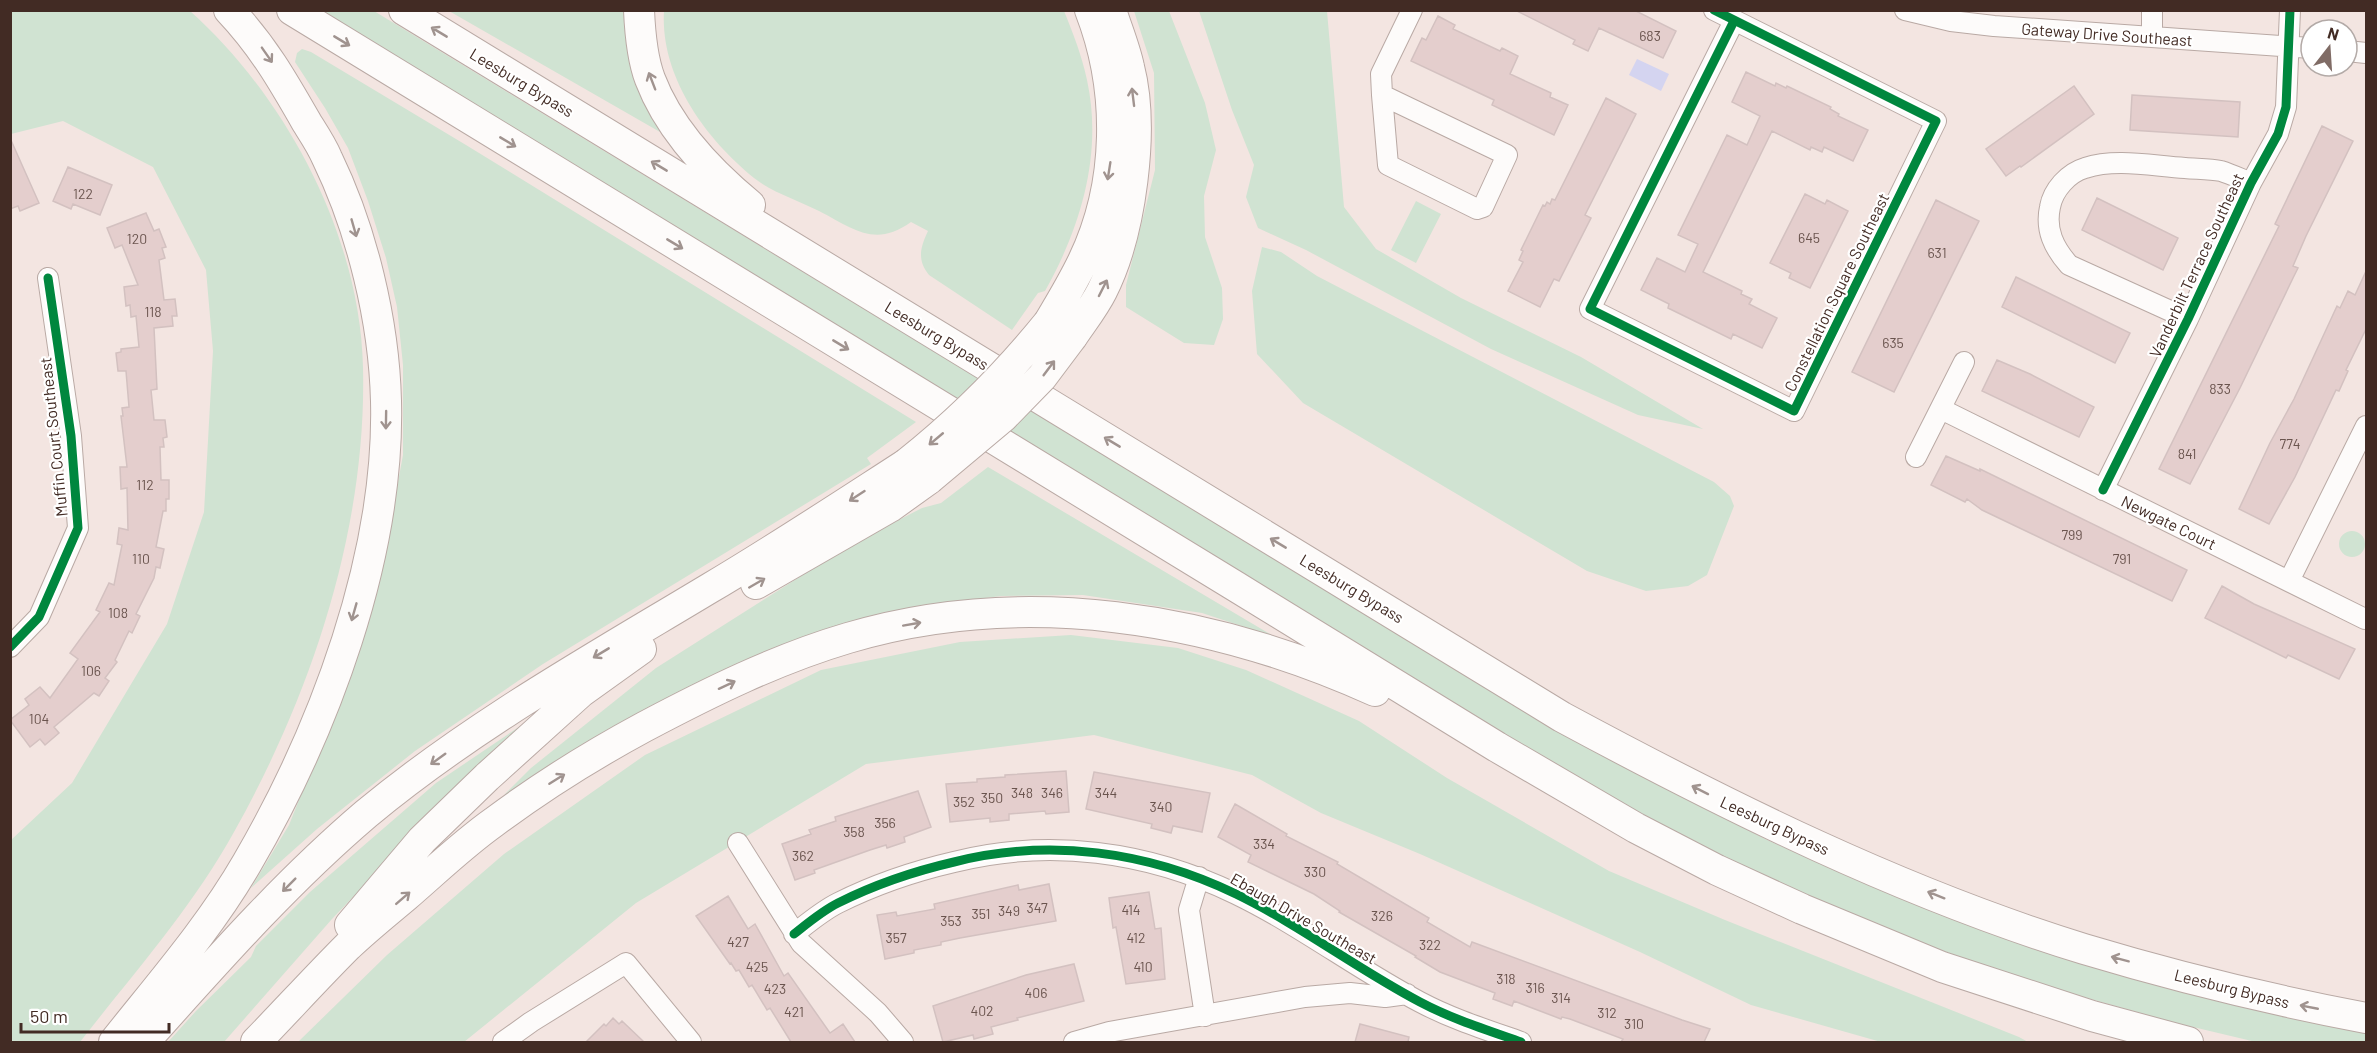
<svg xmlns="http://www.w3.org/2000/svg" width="2377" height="1053" font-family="Barlow,sans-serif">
<rect width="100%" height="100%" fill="#f3e5e1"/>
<path fill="#d0e3d2" d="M 10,11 L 190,11 C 287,98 360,236 363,367 C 367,528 312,693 234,832 C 192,908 133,974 80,1042 L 11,1042 L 11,840 L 72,783 L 167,624 L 204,512 L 213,351 L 206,270 L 153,167 L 63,121 L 11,134 Z
M 310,11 L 374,11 L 1538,719 L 1763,838 L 1861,882 L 1962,920 L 2366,1032 L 2366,1042 L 2256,1042 L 2172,1022 L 2066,992 L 1954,955 L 1846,914 L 1742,867 L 1650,821 L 1558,769 Z
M 449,11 L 627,11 L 649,110 L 660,132 Z
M 664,11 L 1064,11 C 1073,33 1082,56 1087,80 C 1103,153 1081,227 1045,291 L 1038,293 L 1012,330 L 929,275 C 917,260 920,248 928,231 L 911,222 C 875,248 854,229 819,211 C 798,200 773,193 754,178 C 705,138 660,76 664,11 Z
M 1134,11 L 1169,11 L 1205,103 L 1216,150 L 1204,196 L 1205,237 L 1222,288 L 1223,319 L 1214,345 L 1184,343 L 1126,307 L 1126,285 L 1155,170 L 1154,73 Z
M 1199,11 L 1327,11 L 1344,207 L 1376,249 L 1461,298 L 1581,357 L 1703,429 L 1638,415 L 1491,349 L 1306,250 L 1258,228 L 1246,197 L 1254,165 L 1232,110 Z
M 302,49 L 311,52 L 466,145 L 916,422 L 867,458 L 871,464 L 543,664 L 415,751 L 317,829 L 251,888 L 289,825 L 320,747 L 382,568 L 403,455 L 403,365 L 397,307 L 386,258 L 368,201 L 348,148 L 325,108 L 295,62 L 297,53 Z
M 1416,201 L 1441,214 L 1416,263 L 1391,250 Z
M 1262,247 L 1281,252 L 1317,276 L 1714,482 L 1730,496 L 1734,506 L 1707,575 L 1688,586 L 1646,591 L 1587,571 L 1303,403 L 1257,354 L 1252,291 Z
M 988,467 L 1275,637 L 1202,613 L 1083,595 L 1001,596 L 940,604 L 498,803 L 506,793 L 531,768 L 656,668 L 850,545 L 922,508 L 941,503 Z
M2339 544a13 13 0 1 1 26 0a13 13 0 1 1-26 0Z
M 1071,635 L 1178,648 L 1246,670 L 1359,721 L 1447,778 L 1609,871 L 1725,920 L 2019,1037 L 2028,1042 L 1881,1042 L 1751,1005 L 1640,952 L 1420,854 L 1321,813 L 1252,775 L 1094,735 L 866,764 L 636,903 L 464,1042 L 298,1042 L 387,955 L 504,854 L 645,755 L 821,670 L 960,642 Z
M 566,695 L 420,827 L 332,919 L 224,1042 L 168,1042 L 196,1011 L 251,957 L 256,946 L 310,892 L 436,783 Z"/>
<path fill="#d4d4f0" d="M 1637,59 L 1669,74 L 1661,91 L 1629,75 Z"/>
<path fill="#e4cecd" stroke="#d3c1c0" stroke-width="1.5" d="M 1515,10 L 1634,10 L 1676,31 L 1663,58 L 1599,28 L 1588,51 L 1573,44 L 1575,40 Z
M 1438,16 L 1455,25 L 1453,29 L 1500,51 L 1502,48 L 1518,56 L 1510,74 L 1551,93 L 1550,97 L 1568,105 L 1554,135 L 1492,105 L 1494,100 L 1411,61 L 1422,38 L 1426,40 Z
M 1746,72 L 1775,86 L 1776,83 L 1786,88 L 1787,86 L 1831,107 L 1830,109 L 1839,114 L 1838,116 L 1868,130 L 1853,161 L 1824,147 L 1822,152 L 1811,147 L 1810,150 L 1772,131 L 1703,272 L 1742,291 L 1741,294 L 1752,299 L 1749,304 L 1777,318 L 1762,348 L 1733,334 L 1731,339 L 1668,308 L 1669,304 L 1641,290 L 1657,258 L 1685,272 L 1698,244 L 1678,235 L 1727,135 L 1747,145 L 1760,116 L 1732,102 Z
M 2074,86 L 2094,114 L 2021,167 L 2020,166 L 2006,176 L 1986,149 Z
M 2132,95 L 2240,102 L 2238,137 L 2130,130 Z
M 1606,98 L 1636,114 L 1585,215 L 1591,218 L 1559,281 L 1554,279 L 1540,307 L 1508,291 L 1523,262 L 1519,260 L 1523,251 L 1521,250 L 1543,205 L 1545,206 L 1547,202 L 1550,204 L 1552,199 L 1555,200 Z
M 2322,126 L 2353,141 L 2306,236 L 2293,266 L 2298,268 L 2294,276 L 2240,388 L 2190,484 L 2159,469 L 2279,226 L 2275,224 Z
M 10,138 L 39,203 L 20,211 L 18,206 L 10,209 Z
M 68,167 L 112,185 L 100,215 L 73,204 L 71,209 L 53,201 Z
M 1805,194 L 1825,204 L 1827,200 L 1848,211 L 1810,288 L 1789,278 L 1791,273 L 1770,263 Z
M 2097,198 L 2178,238 L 2163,270 L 2082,230 Z
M 1936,200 L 1979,221 L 1894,392 L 1852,372 Z
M 146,213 L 154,231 L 159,229 L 166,247 L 162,248 L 165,258 L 159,260 L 164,300 L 175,299 L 177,316 L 172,316 L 173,326 L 154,328 L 157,389 L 151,390 L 154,420 L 165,420 L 167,437 L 163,438 L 164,447 L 160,447 L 161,480 L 169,480 L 169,499 L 166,499 L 166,511 L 163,511 L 156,547 L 164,549 L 160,568 L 156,567 L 154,578 L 136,614 L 140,616 L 132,633 L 129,631 L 115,660 L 117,662 L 105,678 L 109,681 L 99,696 L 94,693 L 54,727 L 59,733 L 45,745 L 40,739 L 30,747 L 10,720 L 29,705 L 25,699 L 40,687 L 50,698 L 78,659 L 70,653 L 100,612 L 96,610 L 109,583 L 114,585 L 122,545 L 117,544 L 119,528 L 128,530 L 127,488 L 121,489 L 120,467 L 127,467 L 121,416 L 123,416 L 122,408 L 129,407 L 126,371 L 118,371 L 116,353 L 121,352 L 121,349 L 139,347 L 136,316 L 131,317 L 130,305 L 126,306 L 124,287 L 138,285 L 122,245 L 115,248 L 107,228 Z
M 2367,269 L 2367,327 L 2346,370 L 2348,371 L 2339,391 L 2336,390 L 2295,477 L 2269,524 L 2239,509 L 2270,443 L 2294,399 L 2337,306 L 2340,308 L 2348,291 L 2355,295 Z
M 2016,277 L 2130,333 L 2115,363 L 2002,307 Z
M 1997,360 L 2030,374 L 2094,407 L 2079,437 L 1982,391 Z
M 1946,456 L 1980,471 L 1980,469 L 2187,570 L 2172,601 L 1982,510 L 1967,499 L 1965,502 L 1931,485 Z
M 2222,586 L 2254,604 L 2355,649 L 2339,679 L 2288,655 L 2286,658 L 2205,618 Z
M 1066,771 L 1069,812 L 1046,814 L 1045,811 L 1009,814 L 1009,820 L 990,822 L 990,818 L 950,822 L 946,784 L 977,782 L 977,779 L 1005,777 L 1005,775 Z
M 1094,772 L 1210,793 L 1202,832 L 1173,826 L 1171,833 L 1151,828 L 1152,824 L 1086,809 Z
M 918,791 L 931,827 L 904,837 L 905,842 L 887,848 L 886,845 L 870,850 L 814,870 L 815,873 L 795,880 L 782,844 L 811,834 L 809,830 L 836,821 L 835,817 Z
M 1235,804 L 1287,834 L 1286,836 L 1338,862 L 1337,864 L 1429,918 L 1427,922 L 1470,947 L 1472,942 L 1682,1020 L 1710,1029 L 1704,1042 L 1621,1042 L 1623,1039 L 1570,1019 L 1562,1017 L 1561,1019 L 1514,1001 L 1512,1006 L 1493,999 L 1495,993 L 1440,972 L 1415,957 L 1416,956 L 1339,912 L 1340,911 L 1314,894 L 1248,862 L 1251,855 L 1218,837 Z
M 1049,884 L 1056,921 L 960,938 L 941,942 L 941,945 L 914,950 L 914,953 L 885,959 L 877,915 L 896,912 L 897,916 L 935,909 L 934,904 L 1018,885 L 1019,890 Z
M 1149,892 L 1155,929 L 1161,928 L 1165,979 L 1126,984 L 1116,927 L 1113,928 L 1109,898 Z
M 728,896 L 748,929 L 755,924 L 784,976 L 788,973 L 830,1033 L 843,1024 L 855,1042 L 791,1042 L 770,1008 L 767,1010 L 752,985 L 749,987 L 739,970 L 736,971 L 731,963 L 730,964 L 696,916 Z
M 1074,964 L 1084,1001 L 1017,1018 L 1018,1020 L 991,1027 L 993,1034 L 974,1039 L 973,1035 L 943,1042 L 933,1006 L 1026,975 Z
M 613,1018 L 619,1024 L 622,1021 L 644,1042 L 586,1042 L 604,1024 L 606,1026 Z
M 1360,1024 L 1409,1037 L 1408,1042 L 1355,1042 Z"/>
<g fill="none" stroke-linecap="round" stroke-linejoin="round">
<g stroke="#b9a9a4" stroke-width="22">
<path id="minor" d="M 1714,10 L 1936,121 L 1794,411 L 1590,309 L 1734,21
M 1905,10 L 1951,21 L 1994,26 L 2311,48
M 2152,36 L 2152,10
M 2347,51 L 2366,53
M 1382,95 L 1507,155 L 1483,207 L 1477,209 L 1388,165 Z
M 1382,95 L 1381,74 L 1412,10
M 2188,319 L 2069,265 C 2054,248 2045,230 2050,207 C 2053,190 2068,173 2085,168 C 2116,158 2152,166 2185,168 C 2196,169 2210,169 2221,171 C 2231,174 2241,179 2251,183
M 1941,409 L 2365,619
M 1916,457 L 1964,362
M 2103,490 L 2188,319 L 2251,183 L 2278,134 L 2286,107 L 2290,10
M 2289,581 L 2366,426
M 10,647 L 39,617 L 78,528 L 71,436 L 48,278
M 738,843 L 801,943 L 878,1013 L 903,1042
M 1199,877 L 1189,910 L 1205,1016
M 794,934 C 808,923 822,911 838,903 C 874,885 915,871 954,862 C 1049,838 1147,851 1236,894 C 1300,925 1357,969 1420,1002 C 1452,1019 1487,1030 1521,1042
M 503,1042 L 531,1022 L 626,963 L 691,1042
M 1074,1042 L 1109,1032 L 1305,997 L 1350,993 L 1385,997 L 1407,994"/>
</g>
<g stroke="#b9a9a4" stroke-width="32">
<path id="highway" d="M 292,10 L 1235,586 L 1497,747 L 1636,828 L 1717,870 L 1802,909 L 1942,967 L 2092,1016 L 2188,1042
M 404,10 L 1562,717 C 1729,807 1902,893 2084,949 C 2177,977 2272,1000 2366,1018
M 639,10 C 640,33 642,58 650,79 C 669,129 710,172 750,205
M 1049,322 C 1061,302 1073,282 1083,261 C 1120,184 1121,90 1090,10
M 1072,337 C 1082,322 1094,307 1102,291 C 1131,234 1145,129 1129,67 C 1125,48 1117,29 1111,10
M 756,584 L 890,507 L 929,479
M 350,925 L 422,840 L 487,777 L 581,692 L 641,649
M 114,1042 C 160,984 210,927 247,863 C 324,731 390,556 386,401 C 384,321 362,230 327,158 C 322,146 314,134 307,123 C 283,81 263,46 229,10
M 144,1042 C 215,963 285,883 366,814 C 472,726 592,659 710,588 C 776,549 841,506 906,464
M 256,1042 C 287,1010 317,977 348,946 C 367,928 387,912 406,896 C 435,871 463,844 494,822 C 541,787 592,755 644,727 C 710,692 777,659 848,638 C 1023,586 1211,617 1375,691"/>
</g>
<use href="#minor" stroke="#fdfbfa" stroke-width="20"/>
<use href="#highway" stroke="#fdfbfa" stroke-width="30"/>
<g stroke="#b9a9a4" stroke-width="32" stroke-linecap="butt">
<path id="highway-bridge" d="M 906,464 C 959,422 1007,374 1049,322
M 929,479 L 1003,417 L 1042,377 L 1072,337"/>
</g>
<use href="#highway-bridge" stroke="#fdfbfa" stroke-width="30"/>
<g stroke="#fff" stroke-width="13">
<path id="cycleway" d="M 1714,10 L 1936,121 L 1794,411 L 1590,309 L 1734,21
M 2103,490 L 2188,319 L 2251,183 L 2278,134 L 2286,107 L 2290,10
M 10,647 L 39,617 L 78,528 L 71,436 L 48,278
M 794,934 C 808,923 822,911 838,903 C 874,885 915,871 954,862 C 1049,838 1147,851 1236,894 C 1300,925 1357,969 1420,1002 C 1452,1019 1487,1030 1521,1042"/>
</g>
<use href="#cycleway" stroke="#00873e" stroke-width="9"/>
</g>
<defs><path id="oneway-shaft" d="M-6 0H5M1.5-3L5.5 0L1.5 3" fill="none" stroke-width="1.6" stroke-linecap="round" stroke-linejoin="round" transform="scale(1.5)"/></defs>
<g stroke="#a0938f">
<use href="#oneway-shaft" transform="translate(439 32) rotate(-149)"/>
<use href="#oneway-shaft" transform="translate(342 41) rotate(31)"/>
<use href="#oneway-shaft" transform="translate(267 55) rotate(55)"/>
<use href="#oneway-shaft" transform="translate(652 81) rotate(-111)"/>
<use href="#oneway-shaft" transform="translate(1133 97) rotate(-97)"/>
<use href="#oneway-shaft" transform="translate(508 142) rotate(31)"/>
<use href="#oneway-shaft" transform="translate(659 166) rotate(-149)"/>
<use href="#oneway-shaft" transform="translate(1109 171) rotate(99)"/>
<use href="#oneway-shaft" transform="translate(354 228) rotate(74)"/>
<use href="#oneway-shaft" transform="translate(675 244) rotate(31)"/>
<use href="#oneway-shaft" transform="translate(1103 288) rotate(-63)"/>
<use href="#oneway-shaft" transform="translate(841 345) rotate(31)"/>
<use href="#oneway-shaft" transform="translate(1049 368) rotate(-53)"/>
<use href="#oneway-shaft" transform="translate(386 420) rotate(91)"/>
<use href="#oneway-shaft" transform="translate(936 439) rotate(140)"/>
<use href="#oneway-shaft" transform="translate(1112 442) rotate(-149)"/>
<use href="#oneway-shaft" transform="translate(857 496) rotate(147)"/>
<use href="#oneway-shaft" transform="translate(1278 543) rotate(-149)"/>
<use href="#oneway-shaft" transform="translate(757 583) rotate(-30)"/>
<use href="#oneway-shaft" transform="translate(354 612) rotate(106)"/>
<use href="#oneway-shaft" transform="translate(912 624) rotate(-10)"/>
<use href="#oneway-shaft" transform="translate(601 653) rotate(149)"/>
<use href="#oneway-shaft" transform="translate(727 685) rotate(-25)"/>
<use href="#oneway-shaft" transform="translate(438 759) rotate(144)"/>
<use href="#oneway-shaft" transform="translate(557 779) rotate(-32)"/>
<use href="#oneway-shaft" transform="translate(1700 790) rotate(-153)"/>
<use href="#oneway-shaft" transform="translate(289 885) rotate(135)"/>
<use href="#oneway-shaft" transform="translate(1936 895) rotate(-158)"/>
<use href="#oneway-shaft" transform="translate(403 898) rotate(-41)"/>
<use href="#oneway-shaft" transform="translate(2120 959) rotate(-165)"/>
<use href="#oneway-shaft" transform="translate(2309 1007) rotate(-169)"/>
</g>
<g text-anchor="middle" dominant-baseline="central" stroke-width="4.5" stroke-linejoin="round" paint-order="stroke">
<g font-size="14" fill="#6a544e">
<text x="1650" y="35">683</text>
<text x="83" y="193">122</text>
<text x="1809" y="237">645</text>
<text x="137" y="238">120</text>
<text x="1937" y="252">631</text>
<text x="153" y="311">118</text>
<text x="1893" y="342">635</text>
<text x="2220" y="388">833</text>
<text x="2290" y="443">774</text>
<text x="2187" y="453">841</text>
<text x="145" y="484">112</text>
<text x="2072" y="534">799</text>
<text x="141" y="558">110</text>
<text x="2122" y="558">791</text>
<text x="118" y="612">108</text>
<text x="91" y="670">106</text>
<text x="39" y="718">104</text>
<text x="1022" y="792">348</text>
<text x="1052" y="792">346</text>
<text x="1106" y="792">344</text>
<text x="992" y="797">350</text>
<text x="964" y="801">352</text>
<text x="1161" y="806">340</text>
<text x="885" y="822">356</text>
<text x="854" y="831">358</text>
<text x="1264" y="843">334</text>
<text x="803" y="855">362</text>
<text x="1315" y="871">330</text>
<text x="1037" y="907">347</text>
<text x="1131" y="909">414</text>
<text x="1009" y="910">349</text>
<text x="981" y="913">351</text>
<text x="1382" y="915">326</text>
<text x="951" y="920">353</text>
<text x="896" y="937">357</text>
<text x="1136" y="937">412</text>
<text x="738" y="941">427</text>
<text x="1430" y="944">322</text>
<text x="757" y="966">425</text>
<text x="1143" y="966">410</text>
<text x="1506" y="978">318</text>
<text x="1535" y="987">316</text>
<text x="775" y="988">423</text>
<text x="1036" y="992">406</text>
<text x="1561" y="997">314</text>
<text x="982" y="1010">402</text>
<text x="794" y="1011">421</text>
<text x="1607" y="1012">312</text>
<text x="1634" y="1023">310</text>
</g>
<g font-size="16" fill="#422b24" stroke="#fff">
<text transform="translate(2107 34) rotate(4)">Gateway Drive Southeast</text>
<text transform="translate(522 82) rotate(31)">Leesburg Bypass</text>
<text transform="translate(2196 265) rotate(-65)">Vanderbilt Terrace Southeast</text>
<text transform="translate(1836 292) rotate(-64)">Constellation Square Southeast</text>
<text transform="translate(937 335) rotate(31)">Leesburg Bypass</text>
<text transform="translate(53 437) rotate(-96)">Muffin Court Southeast</text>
<text transform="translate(2169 522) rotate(26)">Newgate Court</text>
<text transform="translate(1352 588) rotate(31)">Leesburg Bypass</text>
<text transform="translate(1775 825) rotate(25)">Leesburg Bypass</text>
<text transform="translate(1304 918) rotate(30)">Ebaugh Drive Southeast</text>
<text transform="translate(2232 988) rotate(14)">Leesburg Bypass</text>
</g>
</g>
<rect width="2377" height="1053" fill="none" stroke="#422b24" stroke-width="24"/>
<g transform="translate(2329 48) rotate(17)"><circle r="28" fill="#ffffff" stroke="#b3aaa7" stroke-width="1.5"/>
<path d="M0-4.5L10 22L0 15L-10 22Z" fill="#806c66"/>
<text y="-9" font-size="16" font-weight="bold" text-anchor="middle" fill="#422b24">N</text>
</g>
<path d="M21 1023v9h148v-9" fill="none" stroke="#422b24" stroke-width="3"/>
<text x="30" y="1023" font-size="18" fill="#422b24" stroke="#ffffff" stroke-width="4.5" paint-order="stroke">50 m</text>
</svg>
